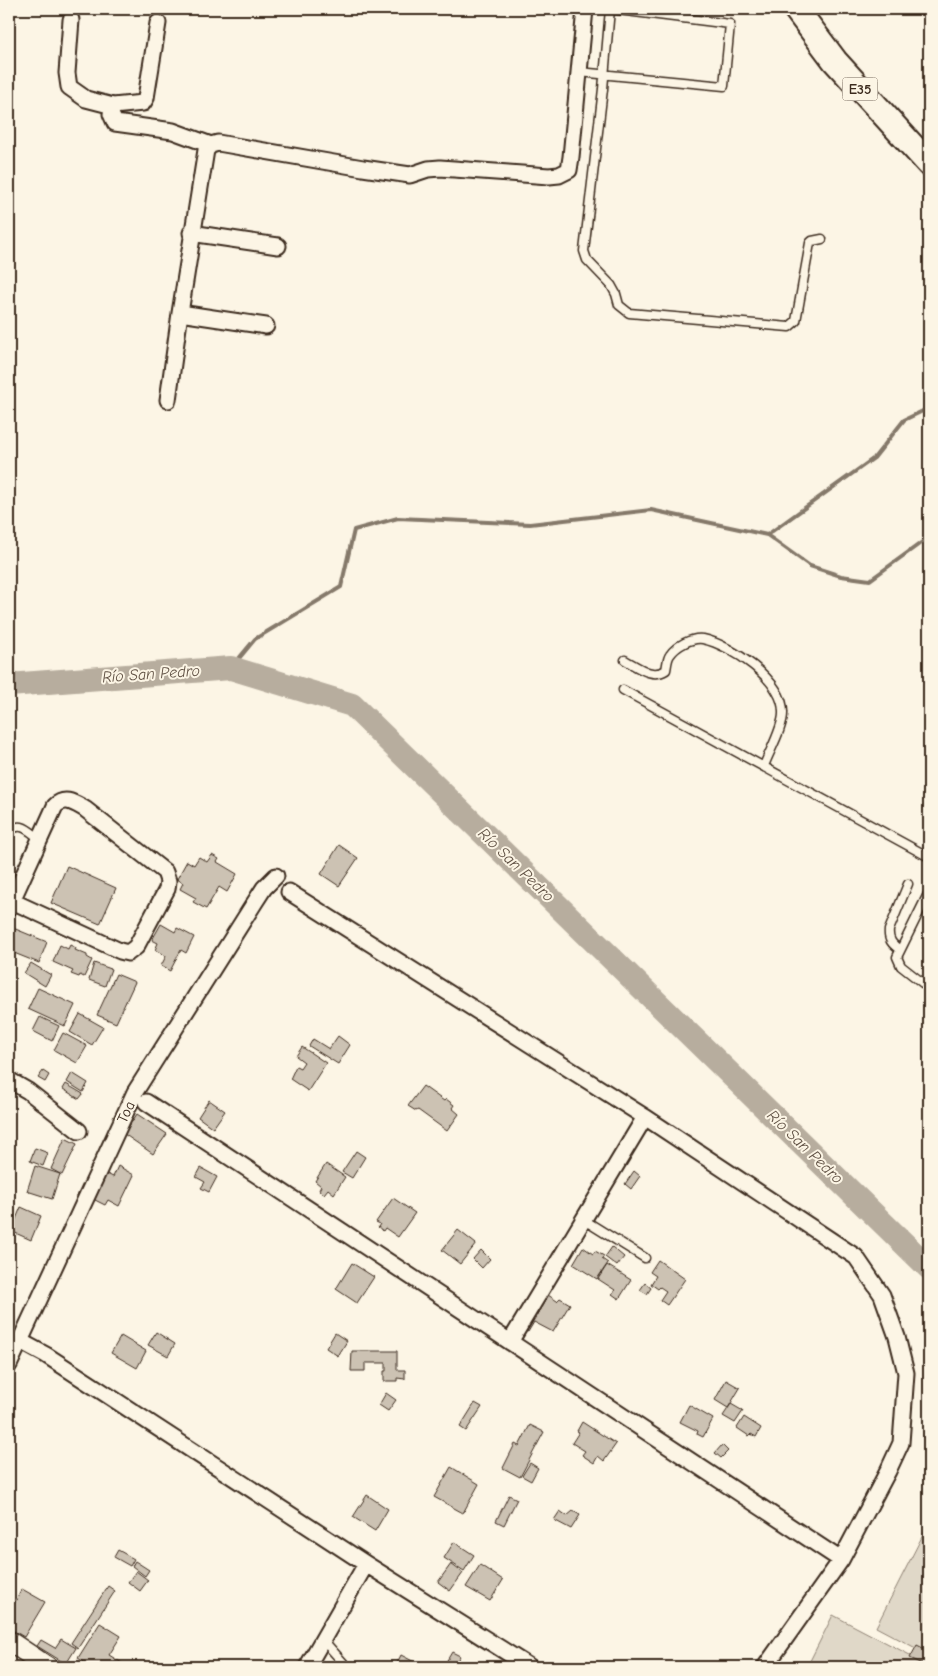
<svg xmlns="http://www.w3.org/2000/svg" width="938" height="1676" font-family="'Comic Neue',sans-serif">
<rect width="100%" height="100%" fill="#fcf5e5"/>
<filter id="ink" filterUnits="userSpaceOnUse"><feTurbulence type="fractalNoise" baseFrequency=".02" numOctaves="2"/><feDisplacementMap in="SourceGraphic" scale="10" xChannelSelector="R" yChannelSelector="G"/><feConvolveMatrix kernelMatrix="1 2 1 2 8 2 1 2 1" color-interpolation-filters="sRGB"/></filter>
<g filter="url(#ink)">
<path fill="#e0d8c8" stroke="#8e8173" d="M 929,1523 L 929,1655 L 876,1627 Z
M 833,1615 L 929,1665 L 929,1667 L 807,1667 Z"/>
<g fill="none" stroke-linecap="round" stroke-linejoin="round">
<path stroke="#85796b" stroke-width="4" d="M 767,535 L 874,458 L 904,420 L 929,408
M 231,668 L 255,639 L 341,587 L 354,530 L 398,518 L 530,524 L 651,510 L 767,535 L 810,566 L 841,576 L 870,580 L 929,537"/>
<path stroke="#b7ad9e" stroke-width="24" d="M 9,685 L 231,668 L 352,705 L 929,1268"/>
</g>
<path fill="#ccc2b3" stroke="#3b2a1e" d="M 339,845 L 358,858 L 339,886 L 321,874 Z
M 212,855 L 219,859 L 217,862 L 237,874 L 227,892 L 219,887 L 206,909 L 193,902 L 196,898 L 180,889 L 183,883 L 177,879 L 187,861 L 194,865 L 199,857 L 207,862 Z
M 67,866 L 116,888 L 100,924 L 51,903 Z
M 161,924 L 175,932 L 177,928 L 194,937 L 186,953 L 181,950 L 170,971 L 161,966 L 166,956 L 155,950 L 158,943 L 152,940 Z
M 13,928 L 47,942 L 39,963 L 9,951 L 11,937 L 9,937 Z
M 60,945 L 68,949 L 70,945 L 76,948 L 75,950 L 87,955 L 87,957 L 92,960 L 84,977 L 80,975 L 79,977 L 71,974 L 73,971 L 53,962 Z
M 31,963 L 51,975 L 45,986 L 24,973 Z
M 94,963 L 111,969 L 105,986 L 89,980 Z
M 116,974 L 135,982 L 116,1023 L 97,1015 Z
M 38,988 L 75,1005 L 65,1026 L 28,1009 Z
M 80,1014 L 103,1027 L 92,1045 L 70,1032 Z
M 40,1017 L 59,1026 L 52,1041 L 33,1031 Z
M 63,1033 L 87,1046 L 77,1063 L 54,1050 Z
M 338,1036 L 350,1045 L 338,1064 L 309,1046 L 313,1039 L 329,1049 Z
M 302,1047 L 326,1063 L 308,1091 L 290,1079 L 296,1066 L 300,1068 L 304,1062 L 296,1056 Z
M 43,1071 L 49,1075 L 45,1082 L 38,1078 Z
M 72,1073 L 88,1083 L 83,1092 L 67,1082 Z
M 66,1084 L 83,1094 L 79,1099 L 63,1089 Z
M 423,1086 L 444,1101 L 446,1099 L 454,1105 L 452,1108 L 459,1114 L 447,1131 L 418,1110 L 416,1111 L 408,1106 Z
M 209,1100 L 225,1111 L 213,1128 L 198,1117 Z
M 137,1114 L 167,1134 L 153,1154 L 124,1134 Z
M 65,1138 L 77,1144 L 62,1175 L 51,1169 Z
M 35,1148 L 48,1153 L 43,1166 L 30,1161 Z
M 356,1151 L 365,1157 L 352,1178 L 342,1172 Z
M 326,1164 L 345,1177 L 334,1194 L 328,1189 L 324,1194 L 319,1190 L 321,1186 L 315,1181 Z
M 35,1166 L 60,1174 L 52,1199 L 27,1191 Z
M 118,1166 L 134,1175 L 119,1206 L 108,1200 L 105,1205 L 93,1199 L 105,1173 L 113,1177 Z
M 201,1168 L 217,1177 L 209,1192 L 201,1188 L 205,1182 L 196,1177 Z
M 634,1171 L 640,1176 L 631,1189 L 625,1184 Z
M 393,1198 L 415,1213 L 398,1237 L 385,1228 L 383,1231 L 378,1227 L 380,1224 L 376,1222 Z
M 21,1207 L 41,1216 L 31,1240 L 11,1231 Z
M 458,1230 L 476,1244 L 460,1264 L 442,1250 Z
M 583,1247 L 593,1254 L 595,1251 L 604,1256 L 602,1259 L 608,1263 L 597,1279 L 573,1264 Z
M 612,1247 L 624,1257 L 617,1266 L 605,1257 Z
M 481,1250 L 490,1259 L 482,1268 L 473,1259 Z
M 658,1260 L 685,1279 L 667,1305 L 660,1300 L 666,1291 L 660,1287 L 658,1289 L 651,1284 L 656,1276 L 650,1272 Z
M 352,1263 L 374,1277 L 357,1303 L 336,1289 Z
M 607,1265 L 631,1280 L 619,1299 L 612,1294 L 615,1290 L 598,1279 Z
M 645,1283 L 651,1288 L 647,1294 L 640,1290 Z
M 545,1293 L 557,1301 L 560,1298 L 570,1304 L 553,1332 L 534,1322 L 528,1332 L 523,1329 Z
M 156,1332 L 175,1344 L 168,1356 L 148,1345 Z
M 335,1333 L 347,1341 L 338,1356 L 326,1348 Z
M 121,1336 L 146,1351 L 137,1368 L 111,1353 Z
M 352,1351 L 397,1351 L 397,1370 L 405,1370 L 405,1379 L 397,1378 L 397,1381 L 384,1381 L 384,1371 L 386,1371 L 386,1363 L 365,1363 L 365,1371 L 351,1371 Z
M 726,1380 L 740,1388 L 728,1408 L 715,1400 Z
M 386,1393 L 396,1400 L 388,1411 L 379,1405 Z
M 475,1403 L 482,1407 L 466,1431 L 460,1427 Z
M 731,1404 L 743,1411 L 735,1423 L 723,1416 Z
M 689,1405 L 713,1419 L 703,1437 L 697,1434 L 698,1431 L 680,1422 Z
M 744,1417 L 761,1428 L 756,1437 L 751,1434 L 749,1436 L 737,1428 Z
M 582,1422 L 616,1444 L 604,1461 L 598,1456 L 594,1463 L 582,1455 L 585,1451 L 572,1443 L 579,1432 L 577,1431 Z
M 530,1425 L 544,1432 L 520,1477 L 503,1468 L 515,1444 L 519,1446 Z
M 722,1445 L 728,1451 L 721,1458 L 715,1453 Z
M 530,1463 L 538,1468 L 531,1481 L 522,1476 Z
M 451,1467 L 479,1484 L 463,1513 L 434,1497 Z
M 367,1495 L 388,1509 L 375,1531 L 353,1517 Z
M 509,1495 L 517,1499 L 504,1525 L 496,1521 Z
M 560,1511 L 567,1516 L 573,1511 L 580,1515 L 571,1529 L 554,1520 Z
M 454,1542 L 474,1555 L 464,1571 L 444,1558 Z
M 118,1550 L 134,1559 L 130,1566 L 114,1557 Z
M 135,1561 L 149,1570 L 145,1576 L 132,1566 Z
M 451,1564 L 463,1573 L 450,1591 L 438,1582 Z
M 480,1565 L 503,1580 L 490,1601 L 466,1587 Z
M 136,1571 L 148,1580 L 140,1591 L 128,1582 Z
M 108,1586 L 115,1591 L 78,1648 L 71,1643 Z
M 22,1589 L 45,1602 L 24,1637 L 9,1628 L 9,1613 Z
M 100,1623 L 121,1636 L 109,1655 L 122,1663 L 120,1667 L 92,1667 L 78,1658 Z
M 61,1639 L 76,1648 L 66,1664 L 37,1646 L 41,1640 L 55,1648 Z
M 917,1645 L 929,1651 L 929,1667 L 910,1658 Z
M 452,1652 L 460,1656 L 453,1667 L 443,1667 Z
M 401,1655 L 424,1667 L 395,1667 Z"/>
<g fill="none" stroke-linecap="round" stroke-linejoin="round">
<g stroke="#3b2a1e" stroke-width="11">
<path id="service" d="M 610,9 L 603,89 L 584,251 L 587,260 L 611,285 L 616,294 L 619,305 L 629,313 L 789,327 L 796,321 L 810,243 L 812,241 L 822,239
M 579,72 L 724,86 L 730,24 L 610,9
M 625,660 C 638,667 652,679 666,670 C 667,666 667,659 670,655 C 676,646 692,637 703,639 C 731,645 783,680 783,712 C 784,726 769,752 764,766
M 623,690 L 929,857
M 9,832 C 20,820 29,831 40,839
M 929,892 L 897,957 L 901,966 L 929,988
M 900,950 C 892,944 888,940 889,930 L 908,884
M 584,1220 L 645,1258
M 323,1640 L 347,1667"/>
</g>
<g stroke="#3b2a1e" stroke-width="19">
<path id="minor" d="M 71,20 L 67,73 L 69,87 L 86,99 L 113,106 L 111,114 L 115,123 L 173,131 L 211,145
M 113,106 L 143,103 L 146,98 L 158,23
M 191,233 L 278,246
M 180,313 L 266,326
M 168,400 L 180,313 L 206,150 L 211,145 L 218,143 L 363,168 L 410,175 L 428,169 L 440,168 L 549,176 L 559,175 L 569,170 L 571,157 L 585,9
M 289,892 L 645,1117 L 856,1257 L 882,1295 L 897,1337 L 906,1373 L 901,1443 L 888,1471 L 841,1560 L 765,1667
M 9,908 L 15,894 L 55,806 C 65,796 74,803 85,809 L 165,872 L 168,881 L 167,889 L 136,947 L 128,953 L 120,951 L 12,901
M 9,1080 L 28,1091 L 79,1131
M 146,1102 L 841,1560
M 20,1341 L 46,1355 L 366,1564 L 530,1667
M 510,1342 L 645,1117
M 9,1365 L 135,1092 L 255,902 L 264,888 L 276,876
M 307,1667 L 366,1564"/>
</g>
<g stroke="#3b2a1e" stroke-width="22">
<path id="tertiary" d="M 9,1641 L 48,1667"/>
</g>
<g stroke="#3b2a1e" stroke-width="28">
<path id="trunk" d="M 796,9 L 835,61 L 929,164"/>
</g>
<use href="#service" stroke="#fcf5e5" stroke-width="8"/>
<use href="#minor" stroke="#fcf5e5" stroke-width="15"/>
<use href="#tertiary" stroke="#fcf5e5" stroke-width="19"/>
<use href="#trunk" stroke="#fcf5e5" stroke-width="24"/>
</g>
</g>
<g text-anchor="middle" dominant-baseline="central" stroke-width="4" stroke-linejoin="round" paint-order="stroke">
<rect fill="#fcf5e5" stroke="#75675a" stroke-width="1" x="842.5" y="77.5" width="35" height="23" rx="4"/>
<g font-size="14" font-weight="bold" fill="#3b2a1e">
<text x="860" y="89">E35</text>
</g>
<g font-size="15" fill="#3b2a1e" stroke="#fcf5e5">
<text transform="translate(126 1112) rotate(-65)">Toa</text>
</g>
<g font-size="16" font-style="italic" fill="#605144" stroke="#fcf5e5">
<text transform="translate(151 674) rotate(-4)">Río San Pedro</text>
<text transform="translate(516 865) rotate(44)">Río San Pedro</text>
<text transform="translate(805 1147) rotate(44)">Río San Pedro</text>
</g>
</g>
<rect width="938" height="1676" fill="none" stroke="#fcf5e5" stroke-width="30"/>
<rect x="15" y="15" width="908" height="1646" fill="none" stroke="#3b2a1e" stroke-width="2" filter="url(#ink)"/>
</svg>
